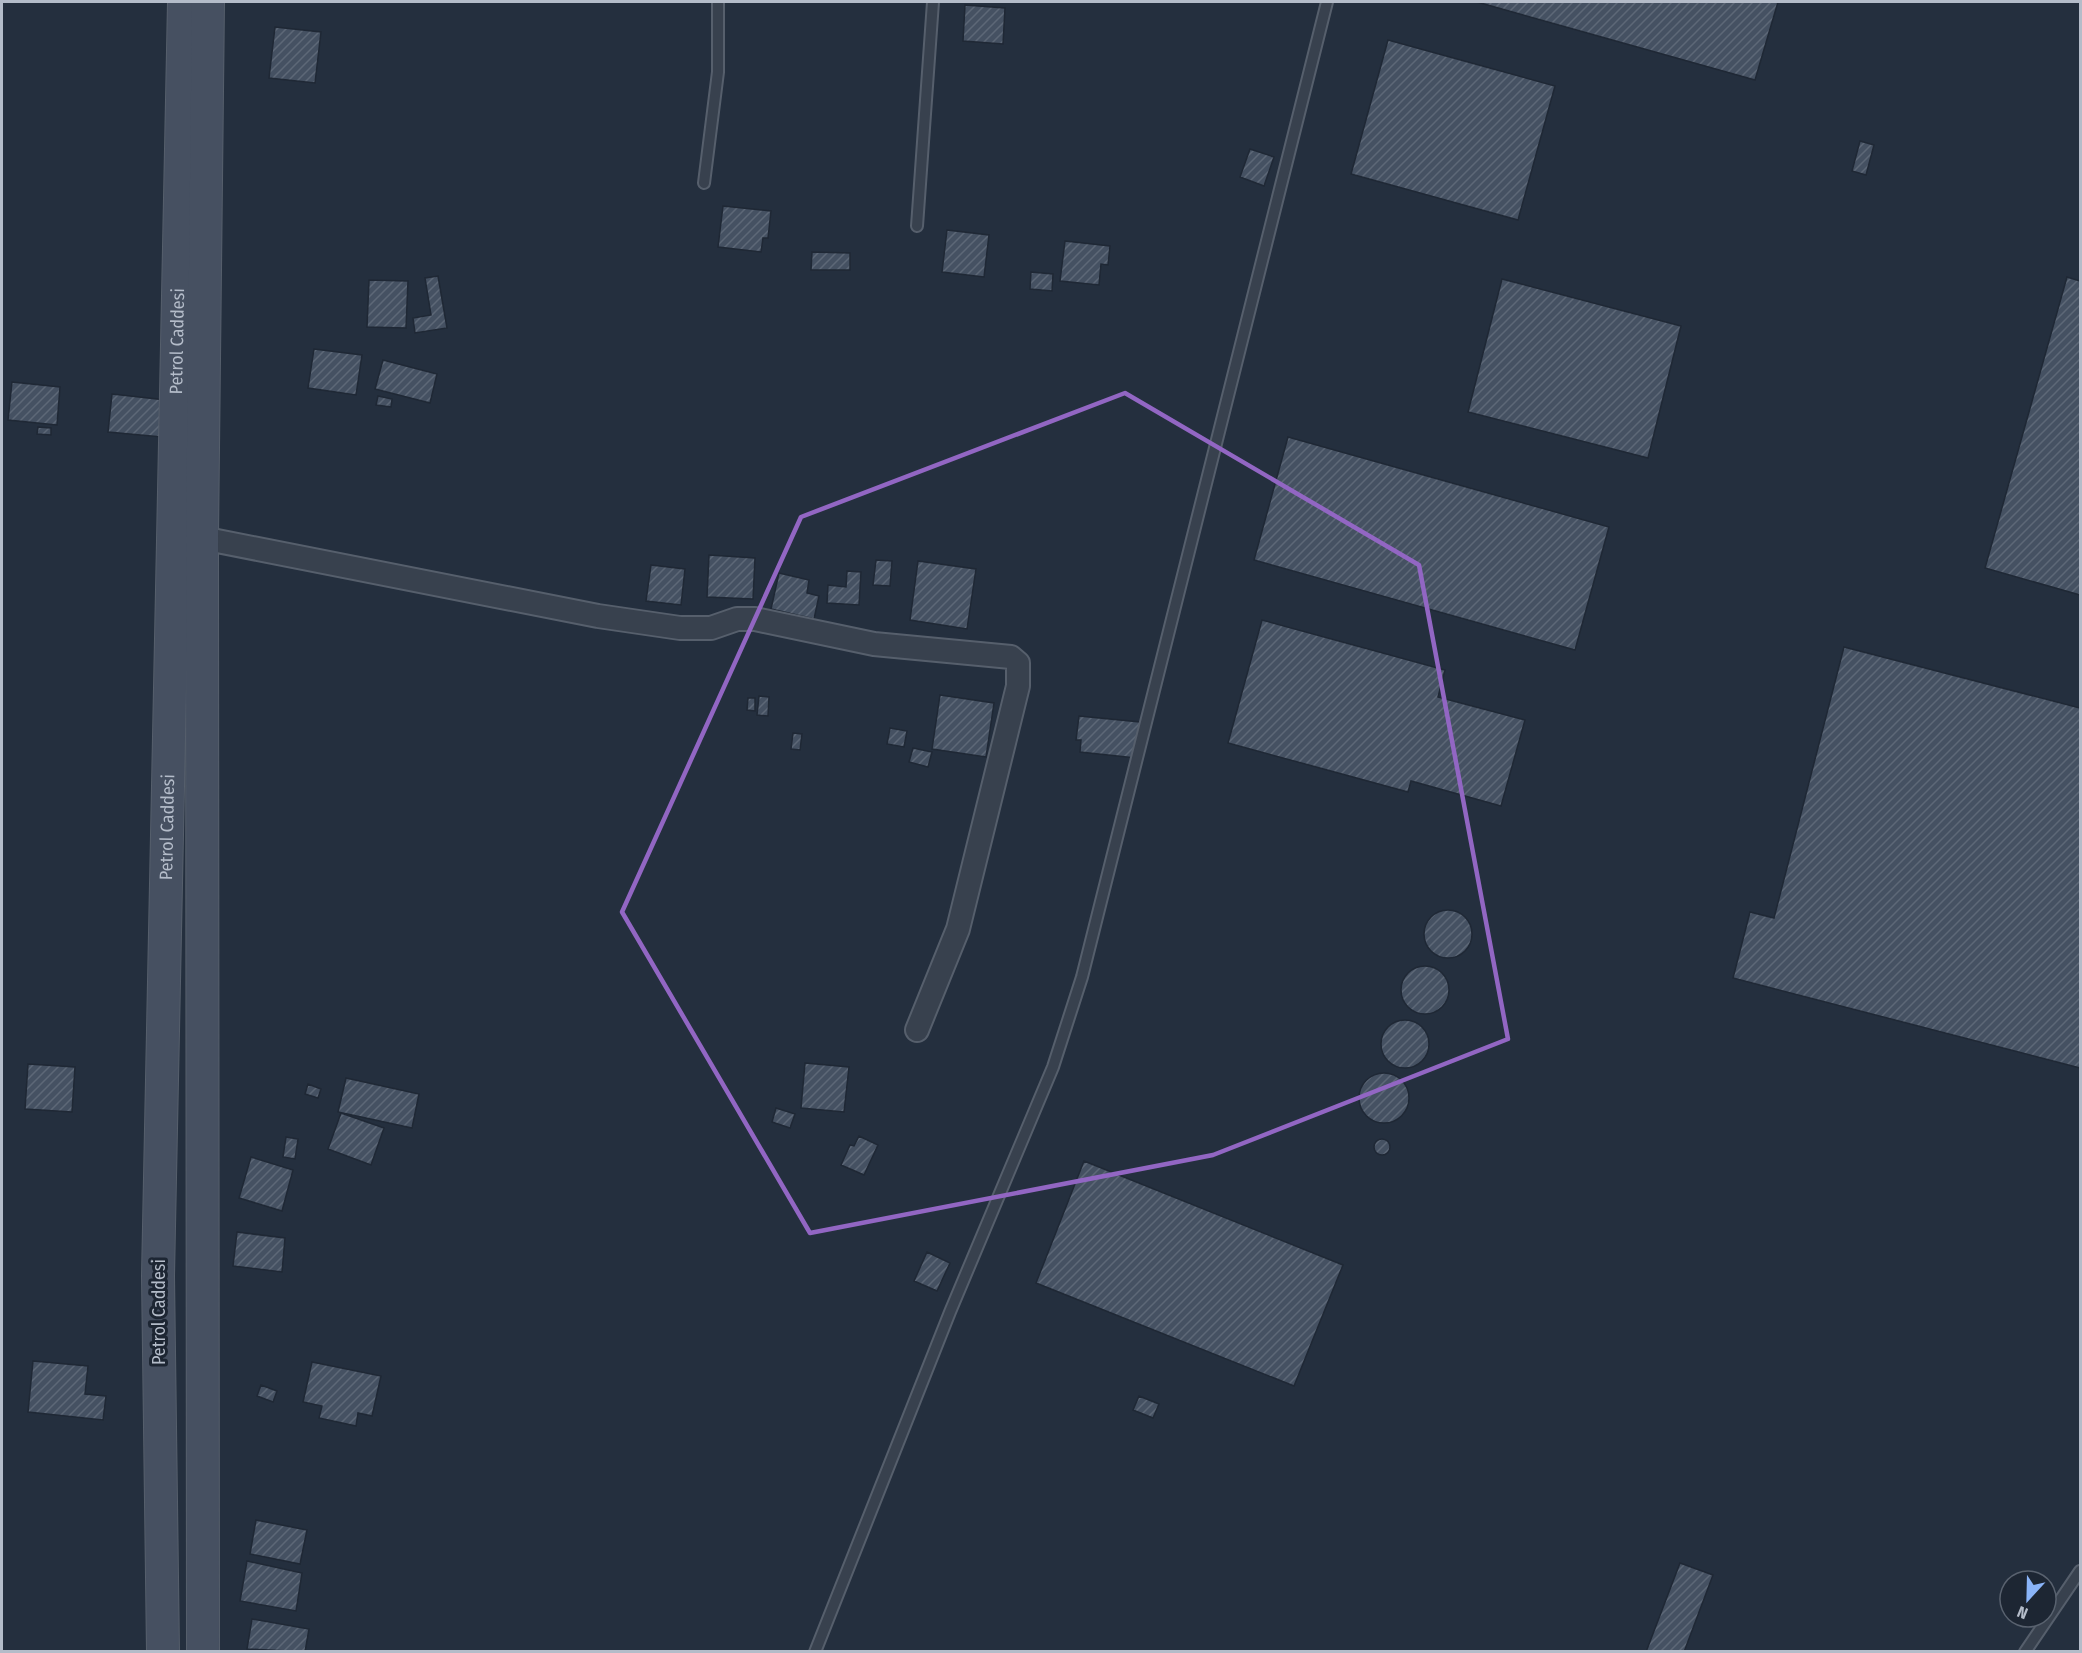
<svg xmlns="http://www.w3.org/2000/svg" width="2082" height="1653" font-family="'Fira Sans Condensed',sans-serif">
<defs>
<pattern id="building-hatch" width="6" height="6" patternUnits="userSpaceOnUse" patternTransform="scale(1.5)"><rect width="6" height="6" fill="#455162"/><path d="M-1 1l2-2M0 6l6-6M5 7l2-2" fill="none" stroke="#5d6877"/></pattern>
</defs>
<rect width="100%" height="100%" fill="#242f3e"/>
<path fill="url(#building-hatch)" stroke="#1f2835" stroke-width="1.5" d="M 1477,2 L 1778,2 L 1755,80 Z
M 965,5 L 1005,8 L 1003,44 L 963,41 Z
M 275,27 L 321,32 L 315,83 L 269,78 Z
M 1388,40 L 1555,86 L 1518,220 L 1351,174 Z
M 1860,141 L 1874,145 L 1866,175 L 1852,171 Z
M 1250,149 L 1274,157 L 1264,186 L 1240,177 Z
M 723,206 L 771,211 L 768,238 L 763,238 L 761,252 L 718,247 Z
M 947,230 L 989,235 L 984,277 L 942,272 Z
M 1065,241 L 1110,246 L 1108,265 L 1101,264 L 1099,285 L 1060,281 Z
M 812,252 L 850,253 L 850,270 L 811,270 Z
M 1031,272 L 1053,274 L 1052,291 L 1030,289 Z
M 438,276 L 447,328 L 415,333 L 413,318 L 431,315 L 425,278 Z
M 2067,277 L 2080,281 L 2080,595 L 1985,568 Z
M 1502,279 L 1681,326 L 1648,458 L 1468,412 Z
M 369,280 L 408,281 L 406,328 L 367,327 Z
M 314,349 L 362,355 L 356,395 L 308,388 Z
M 383,360 L 437,374 L 430,403 L 375,389 Z
M 12,382 L 60,387 L 57,425 L 8,420 Z
M 112,394 L 166,400 L 162,437 L 108,432 Z
M 378,396 L 392,399 L 391,407 L 376,405 Z
M 38,427 L 51,428 L 51,435 L 37,434 Z
M 1288,437 L 1609,527 L 1575,650 L 1254,560 Z
M 709,555 L 755,558 L 753,599 L 707,597 Z
M 876,560 L 892,561 L 890,586 L 873,585 Z
M 918,561 L 976,569 L 967,629 L 910,620 Z
M 651,565 L 685,569 L 681,605 L 646,601 Z
M 847,571 L 861,572 L 859,605 L 827,603 L 828,585 L 846,587 Z
M 779,573 L 809,580 L 807,593 L 819,596 L 814,619 L 771,609 Z
M 1262,620 L 1445,670 L 1438,697 L 1525,720 L 1501,806 L 1411,781 L 1408,792 L 1228,743 Z
M 1844,647 L 2080,708 L 2080,1068 L 1733,978 L 1750,912 L 1774,918 Z
M 940,695 L 994,703 L 986,757 L 932,749 Z
M 759,696 L 769,697 L 768,716 L 757,715 Z
M 748,698 L 755,698 L 755,711 L 747,710 Z
M 1079,716 L 1140,722 L 1136,758 L 1080,752 L 1081,740 L 1076,740 Z
M 890,728 L 907,731 L 904,747 L 887,744 Z
M 793,733 L 802,734 L 800,750 L 791,749 Z
M 913,748 L 932,752 L 928,767 L 909,762 Z
M1424 934a24 24 0 1 1 48 0a24 24 0 1 1-48 0Z
M1401 990a24 24 0 1 1 48 0a24 24 0 1 1-48 0Z
M1381 1044a24 24 0 1 1 48 0a24 24 0 1 1-48 0Z
M 805,1063 L 849,1067 L 844,1112 L 801,1108 Z
M 28,1064 L 75,1067 L 72,1112 L 25,1109 Z
M1359 1098a25 25 0 1 1 50 0a25 25 0 1 1-50 0Z
M 346,1078 L 419,1094 L 412,1128 L 338,1112 Z
M 308,1084 L 321,1089 L 318,1098 L 305,1094 Z
M 776,1108 L 795,1114 L 790,1128 L 772,1122 Z
M 341,1113 L 384,1128 L 371,1165 L 328,1149 Z
M 859,1136 L 878,1145 L 864,1175 L 841,1165 L 850,1145 L 854,1146 Z
M 286,1137 L 298,1139 L 295,1159 L 283,1157 Z
M1374 1147a8 8 0 1 1 16 0a8 8 0 1 1-16 0Z
M 251,1157 L 293,1170 L 282,1211 L 239,1198 Z
M 1084,1161 L 1343,1265 L 1294,1386 L 1036,1283 Z
M 237,1232 L 285,1238 L 282,1272 L 233,1266 Z
M 927,1252 L 950,1263 L 937,1291 L 914,1281 Z
M 33,1361 L 88,1366 L 85,1394 L 106,1396 L 103,1420 L 28,1412 Z
M 312,1362 L 381,1376 L 372,1416 L 358,1413 L 356,1426 L 319,1418 L 322,1406 L 303,1402 Z
M 261,1385 L 277,1391 L 273,1402 L 257,1396 Z
M 1139,1396 L 1159,1404 L 1153,1418 L 1133,1410 Z
M 256,1520 L 307,1530 L 300,1564 L 250,1554 Z
M 247,1561 L 302,1573 L 296,1611 L 240,1601 Z
M 1680,1563 L 1713,1575 L 1684,1652 L 1646,1652 Z
M 252,1619 L 309,1629 L 305,1652 L 247,1649 Z"/>
<g fill="none" stroke-linecap="round" stroke-linejoin="round">
<g stroke="#565f6c" stroke-width="14">
<path id="service" d="M 704,183 L 718,72 L 718,2
M 917,226 L 933,2
M 815,1652 L 950,1312 L 1053,1067 L 1082,977 L 1327,2
M 2025,1652 L 2080,1571"/>
</g>
<g stroke="#565f6c" stroke-width="26">
<path id="minor" d="M 202,538 L 598,616 L 680,628 L 711,628 L 737,619 L 755,619 L 874,644 L 1011,657 L 1018,663 L 1018,686 L 958,929 L 917,1030"/>
</g>
<g stroke="#565f6c" stroke-width="34">
<g id="secondary">
<path id="s1" d="M 163,1652 L 158,1276 L 184,2"/>
<path d="M 203,1652 L 202,538 L 208,2"/>
</g>
</g>
<use href="#service" stroke="#38414e" stroke-width="10"/>
<use href="#minor" stroke="#38414e" stroke-width="22"/>
<use href="#secondary" stroke="#465061" stroke-width="32"/>
</g>
<path fill="none" stroke="#9266c3" stroke-width="4.5" stroke-linejoin="round" d="M 1125,393 L 1419,565 L 1508,1039 L 1213,1155 L 810,1233 L 622,912 L 801,517 Z"/>
<g text-anchor="middle" dominant-baseline="central" stroke-width="6" stroke-linejoin="round" paint-order="stroke">
<g font-size="18" fill="#b4bcc9" stroke="#1d2633">
<text stroke="none"><textPath href="#s1" startOffset="1311">Petrol Caddesi</textPath></text>
<text stroke="none"><textPath href="#s1" startOffset="825">Petrol Caddesi</textPath></text>
<text transform="translate(159 1312) rotate(-90)">Petrol Caddesi</text>
</g>
</g>
<rect width="2082" height="1653" fill="none" stroke="#b4bcc9" stroke-width="6"/>
<g transform="translate(2028 1599) rotate(202)"><circle r="28" fill="#1d2633" stroke="#59626f" stroke-width="1.5"/>
<path d="M0-4.5L10 22L0 15L-10 22Z" fill="#8ab4f8"/>
<text y="-9" font-size="16" font-weight="bold" text-anchor="middle" fill="#b4bcc9">N</text>
</g>
</svg>
